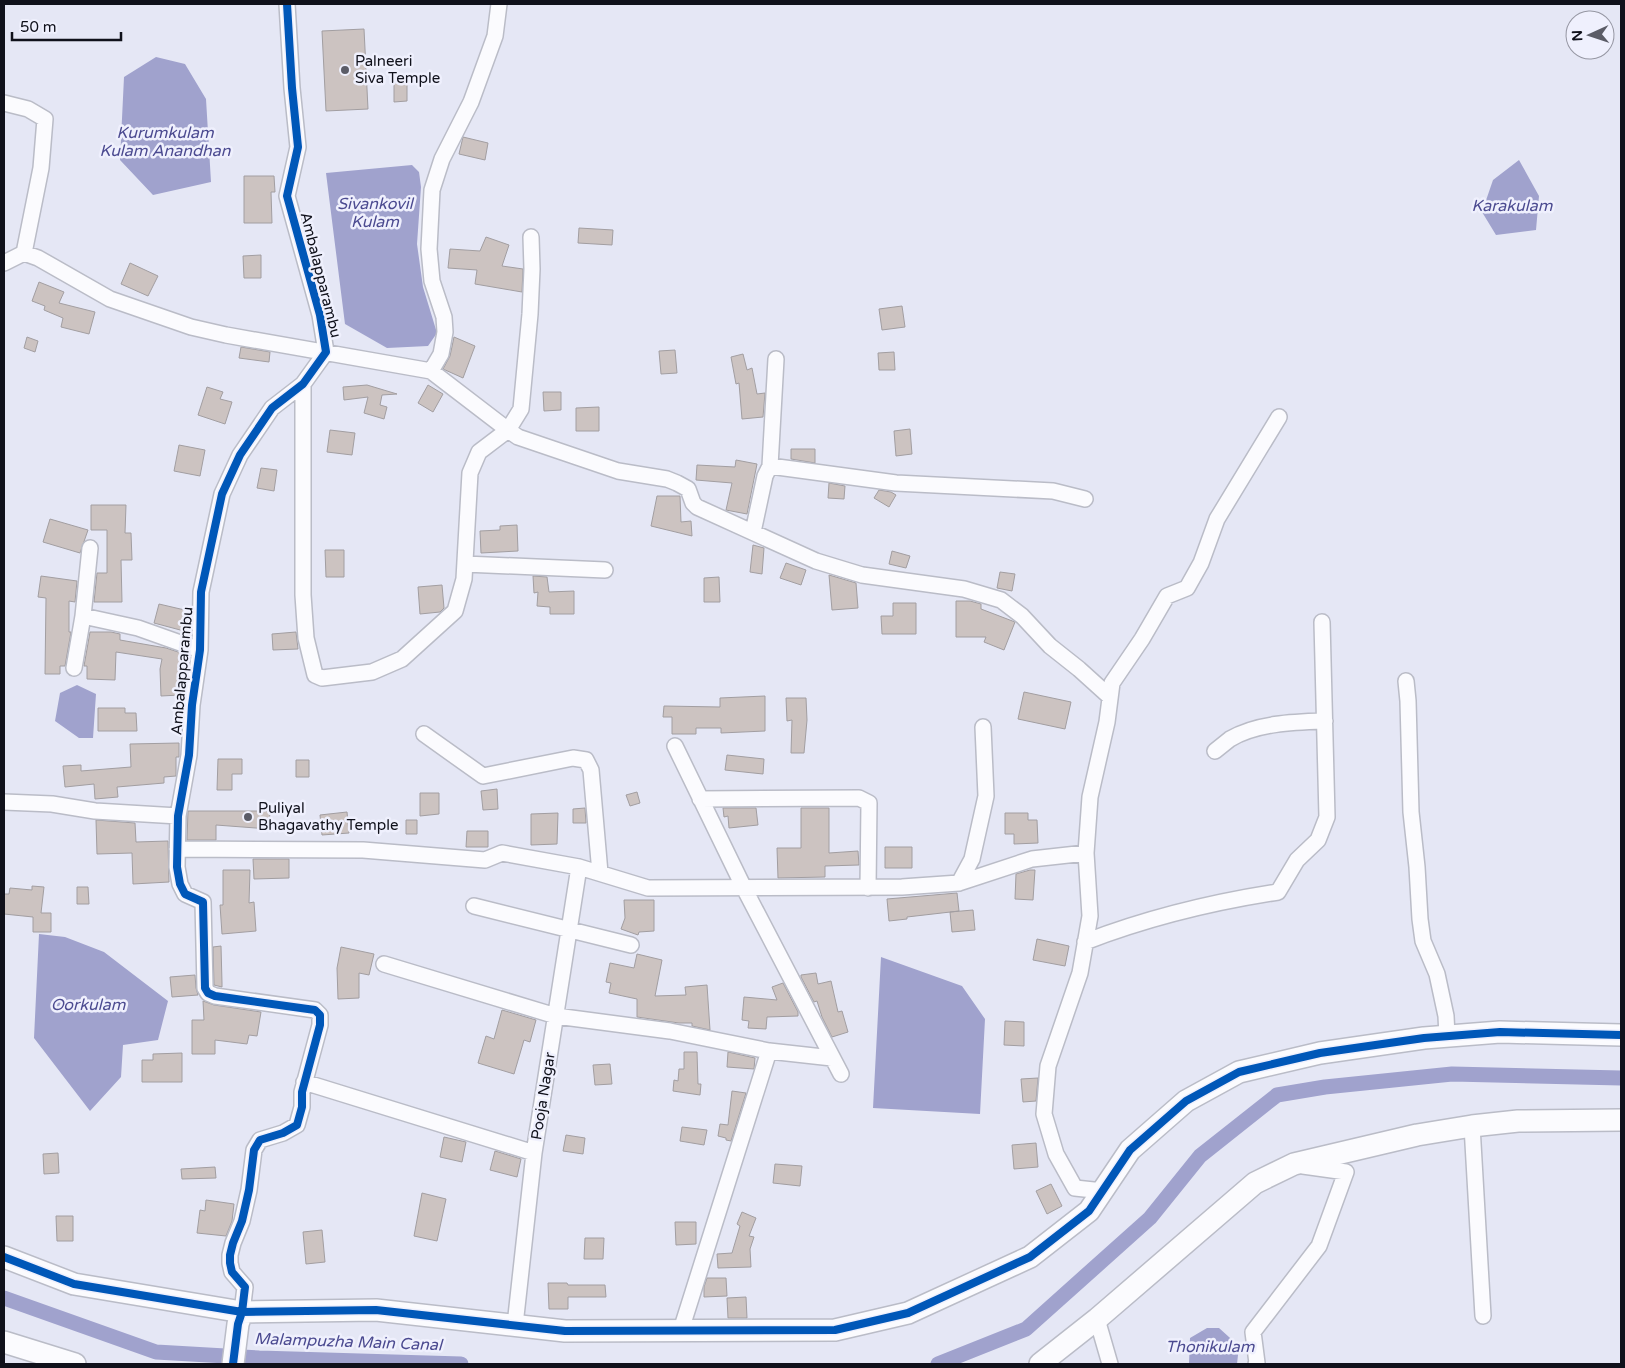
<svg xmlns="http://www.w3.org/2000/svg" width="1625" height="1368" font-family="'Varela Round',sans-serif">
<rect width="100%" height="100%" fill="#e5e7f5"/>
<path fill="#a0a2cd" d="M 156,57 L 185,64 L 206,99 L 211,182 L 153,195 L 120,160 L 124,77 Z
M 1519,160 L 1539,196 L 1536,230 L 1496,235 L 1482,212 L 1493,180 Z
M 412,165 L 419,172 L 421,187 L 417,244 L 423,287 L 437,333 L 428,346 L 387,348 L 345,324 L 326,173 Z
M 77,685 L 96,694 L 93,738 L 79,738 L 55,721 L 60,693 Z
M 39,934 L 65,937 L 104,952 L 168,1001 L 158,1040 L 123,1045 L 121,1077 L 90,1111 L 34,1038 Z
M 881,957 L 962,986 L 985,1019 L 980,1114 L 873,1108 Z
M 1207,1328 L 1219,1328 L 1239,1346 L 1237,1364 L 1189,1364 L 1190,1338 Z"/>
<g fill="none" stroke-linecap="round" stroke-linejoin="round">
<path stroke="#a0a2cd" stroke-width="15" d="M 4,1298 L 156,1352 L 259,1358 L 461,1364
M 938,1364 L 1026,1329 L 1150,1218 L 1200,1156 L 1277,1095 L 1325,1087 L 1452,1074 L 1621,1078"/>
</g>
<path fill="#ccc3c1" stroke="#a29ea1" d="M 364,29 L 368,109 L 326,111 L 322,31 Z
M 394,81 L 407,81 L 407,101 L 394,102 Z
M 463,137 L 488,143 L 485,160 L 459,154 Z
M 244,176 L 274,176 L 275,192 L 271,192 L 272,223 L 244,223 Z
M 579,228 L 613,230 L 612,245 L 578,243 Z
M 486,237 L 509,245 L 502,266 L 523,269 L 522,292 L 475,284 L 477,270 L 448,268 L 450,249 L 480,251 Z
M 261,255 L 261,278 L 244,278 L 243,256 Z
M 130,263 L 158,276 L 148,296 L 121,284 Z
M 39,282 L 64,292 L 59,303 L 95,312 L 89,334 L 61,327 L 63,318 L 44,310 L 45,306 L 32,301 Z
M 902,306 L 905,327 L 882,330 L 879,309 Z
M 27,337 L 38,341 L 35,352 L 24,348 Z
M 454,337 L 475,346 L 463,378 L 443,369 L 450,356 Z
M 241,347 L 270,352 L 269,362 L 239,358 Z
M 675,350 L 677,373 L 661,374 L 659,351 Z
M 894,352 L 895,370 L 879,370 L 878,353 Z
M 743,354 L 747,370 L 752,368 L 757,394 L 765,393 L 763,417 L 742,419 L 739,383 L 736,384 L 731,357 Z
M 367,385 L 397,394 L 382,395 L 380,405 L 387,407 L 384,419 L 364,413 L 368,397 L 344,400 L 343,387 Z
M 428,385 L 443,394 L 433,412 L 418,403 Z
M 207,387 L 223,392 L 220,399 L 232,402 L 225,424 L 198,415 Z
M 543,392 L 561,392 L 561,410 L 544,411 Z
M 599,407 L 599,431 L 576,431 L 576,408 Z
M 910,429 L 912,454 L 896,456 L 894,431 Z
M 330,430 L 355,433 L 352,455 L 327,452 Z
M 179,445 L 205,450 L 200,476 L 174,471 Z
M 791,449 L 815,449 L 815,463 L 791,459 Z
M 736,460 L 757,464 L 747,514 L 726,510 L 732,483 L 696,480 L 697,465 L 735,467 Z
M 261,468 L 277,470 L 274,491 L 257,488 Z
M 829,483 L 845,486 L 844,499 L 828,498 Z
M 879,490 L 891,492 L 896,495 L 889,507 L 874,498 Z
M 657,496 L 680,496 L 681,522 L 691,521 L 692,536 L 651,526 Z
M 91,505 L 126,505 L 125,533 L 131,533 L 132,560 L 121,560 L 122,602 L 94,602 L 97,573 L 107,573 L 107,530 L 91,530 Z
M 50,519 L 88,530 L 80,553 L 43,542 Z
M 517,525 L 518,551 L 481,553 L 480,531 L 500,530 L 500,526 Z
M 753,545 L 764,548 L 762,574 L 750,572 Z
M 325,550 L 344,550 L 344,577 L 326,577 Z
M 892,551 L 910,556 L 906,568 L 889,564 Z
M 786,563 L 806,570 L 801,585 L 780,578 Z
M 1000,572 L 1015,574 L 1012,591 L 997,588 Z
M 829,575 L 856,583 L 858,608 L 832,610 Z
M 41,576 L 77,581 L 75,602 L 69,601 L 69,632 L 71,632 L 65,666 L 60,666 L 60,674 L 45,674 L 46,598 L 38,597 Z
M 533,576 L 547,577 L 549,592 L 574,591 L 574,614 L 550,614 L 550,607 L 537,606 L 538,592 L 534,593 Z
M 719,577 L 720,602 L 704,602 L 704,578 Z
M 442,585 L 444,608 L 440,612 L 420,614 L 418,587 Z
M 956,601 L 970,601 L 981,604 L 981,609 L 1015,622 L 1004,650 L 984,642 L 986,637 L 956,637 Z
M 893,603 L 916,603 L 916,634 L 882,634 L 881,616 L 893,616 Z
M 159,604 L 189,611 L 184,631 L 154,623 Z
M 90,632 L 111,632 L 120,634 L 120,640 L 166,648 L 181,653 L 179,665 L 180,695 L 161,696 L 160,669 L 162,659 L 116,652 L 115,680 L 87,679 L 87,666 L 84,666 Z
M 296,632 L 298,649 L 273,650 L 272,634 Z
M 1024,692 L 1071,702 L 1065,729 L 1018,719 Z
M 765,696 L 765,731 L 721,733 L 721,728 L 696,728 L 696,734 L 672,734 L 672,717 L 663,717 L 664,706 L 720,707 L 720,698 Z
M 786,698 L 806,698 L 807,720 L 804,753 L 791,753 L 792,720 L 787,721 Z
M 98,708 L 125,708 L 125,713 L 136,713 L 137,731 L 98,731 Z
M 179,743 L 179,757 L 176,757 L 176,776 L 164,777 L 164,783 L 117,787 L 118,797 L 95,799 L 94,784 L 65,787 L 63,766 L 81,765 L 81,771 L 131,767 L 130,744 Z
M 727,755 L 764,759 L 763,774 L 725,770 Z
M 218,759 L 242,759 L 242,774 L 232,774 L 232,790 L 217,790 Z
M 296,760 L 309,760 L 309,777 L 296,777 Z
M 497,789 L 498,809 L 483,810 L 481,791 Z
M 637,792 L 640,803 L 630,806 L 626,795 Z
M 420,793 L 439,793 L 439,814 L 420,816 Z
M 585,808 L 586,823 L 573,823 L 573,809 Z
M 723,808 L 756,808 L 758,825 L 729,828 L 728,816 L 724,817 Z
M 801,808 L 829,808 L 829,853 L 858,851 L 859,865 L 825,866 L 825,877 L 778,878 L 777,848 L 801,848 Z
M 188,811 L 270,811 L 269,829 L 216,825 L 216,840 L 187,840 Z
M 347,812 L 349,833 L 322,835 L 320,815 Z
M 558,813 L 557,844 L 531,845 L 531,814 Z
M 1005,813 L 1028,813 L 1028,820 L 1037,820 L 1038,843 L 1014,844 L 1014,834 L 1005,834 Z
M 96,820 L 135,823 L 136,842 L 168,841 L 169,882 L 133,884 L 132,853 L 97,854 Z
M 406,820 L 417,820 L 417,834 L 406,834 Z
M 467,831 L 488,831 L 488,847 L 466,847 Z
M 885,847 L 912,847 L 912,868 L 885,868 Z
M 253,859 L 289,859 L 289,878 L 254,879 Z
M 223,870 L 250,870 L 249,903 L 254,902 L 256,931 L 222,934 L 220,905 L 223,905 Z
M 1030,870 L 1035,870 L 1033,900 L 1015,899 L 1016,874 Z
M 32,886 L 44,887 L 41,913 L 51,913 L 51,932 L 33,932 L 33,917 L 4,914 L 4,894 L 9,894 L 10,888 L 32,890 Z
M 77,887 L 88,887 L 89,904 L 77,904 Z
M 957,893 L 959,911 L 907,917 L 907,919 L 889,921 L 887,899 Z
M 624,900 L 654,900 L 654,931 L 639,932 L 638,935 L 621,929 L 625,918 Z
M 973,910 L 975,930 L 952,932 L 950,912 Z
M 1037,939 L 1069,946 L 1065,966 L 1033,960 Z
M 221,946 L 222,983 L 222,987 L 214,985 L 213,947 Z
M 341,947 L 374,954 L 369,975 L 359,973 L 359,998 L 338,999 L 337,968 Z
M 637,954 L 662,960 L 655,996 L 686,995 L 685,987 L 707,985 L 710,1030 L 692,1026 L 692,1023 L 679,1023 L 637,1017 L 637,999 L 609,993 L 611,983 L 606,982 L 610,963 L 634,968 Z
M 816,973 L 818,984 L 831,981 L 838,1012 L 842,1011 L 848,1032 L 832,1037 L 822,1017 L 817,1001 L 814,1002 L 801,977 L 801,975 Z
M 195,975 L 196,988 L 198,995 L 172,997 L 170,977 Z
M 783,983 L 798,1012 L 798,1016 L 767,1017 L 766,1029 L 748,1028 L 749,1021 L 742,1020 L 744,997 L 777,1000 L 772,987 Z
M 203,1001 L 214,1005 L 261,1012 L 257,1036 L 249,1035 L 247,1044 L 215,1040 L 215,1054 L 192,1054 L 192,1020 L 204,1020 Z
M 502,1010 L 536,1020 L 530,1042 L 524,1040 L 514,1074 L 478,1063 L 486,1036 L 494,1039 Z
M 1005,1021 L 1024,1022 L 1024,1046 L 1004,1045 Z
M 684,1052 L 697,1052 L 698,1084 L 701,1084 L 700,1095 L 673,1091 L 674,1080 L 678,1081 L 679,1069 L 684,1069 Z
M 728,1052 L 755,1058 L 754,1069 L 727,1067 Z
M 182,1053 L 182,1082 L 142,1082 L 142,1060 L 153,1060 L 153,1054 Z
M 610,1064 L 612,1084 L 595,1085 L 593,1065 Z
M 1038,1078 L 1036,1101 L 1023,1102 L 1021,1079 Z
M 732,1091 L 746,1093 L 731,1141 L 726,1140 L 726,1138 L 718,1136 L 720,1124 L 728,1125 Z
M 682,1127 L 707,1130 L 704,1145 L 680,1141 Z
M 566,1135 L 585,1138 L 583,1154 L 563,1151 Z
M 444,1137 L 466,1142 L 462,1162 L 440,1157 Z
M 1036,1143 L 1038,1167 L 1014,1169 L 1012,1145 Z
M 495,1151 L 521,1159 L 517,1177 L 490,1170 Z
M 58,1153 L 59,1173 L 44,1174 L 43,1154 Z
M 775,1164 L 802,1166 L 800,1186 L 773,1183 Z
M 215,1167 L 216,1178 L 182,1179 L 181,1169 Z
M 1051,1184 L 1062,1206 L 1047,1214 L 1036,1191 Z
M 422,1193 L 446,1199 L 437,1241 L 414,1236 Z
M 206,1200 L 234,1204 L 232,1221 L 226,1236 L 197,1233 L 200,1210 L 205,1211 Z
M 742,1212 L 756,1218 L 749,1236 L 754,1237 L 750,1249 L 751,1267 L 718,1268 L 717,1254 L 732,1253 L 740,1226 L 737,1224 Z
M 56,1216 L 73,1216 L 73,1241 L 57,1241 Z
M 675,1222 L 696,1222 L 696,1244 L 676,1245 Z
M 322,1230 L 325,1262 L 306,1264 L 303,1232 Z
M 585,1238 L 604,1238 L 603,1259 L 584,1259 Z
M 707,1278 L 726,1278 L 727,1296 L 704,1297 L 704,1287 Z
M 548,1283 L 567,1283 L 568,1285 L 605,1285 L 606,1297 L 568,1297 L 568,1309 L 549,1309 Z
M 746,1297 L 747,1318 L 728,1318 L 727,1298 Z"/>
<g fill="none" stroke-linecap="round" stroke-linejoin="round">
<g stroke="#babcc7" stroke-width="18">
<path id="street" d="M 4,103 L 28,109 L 45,119 L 41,168 L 24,253
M 531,237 L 532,269 L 530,314 L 521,409 L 508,430 L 518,437 L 618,471 L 667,479 L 677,483 L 688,489 L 693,503 L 697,507 L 816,561 L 862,575 L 964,589 L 1001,600 L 1022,616 L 1050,646 L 1079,669 L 1110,697
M 4,263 L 24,253 L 38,258 L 110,299 L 191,327 L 226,335 L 431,371 L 508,430 L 479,452 L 470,473 L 464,579 L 455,611 L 402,659 L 372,672 L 322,678 L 315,675 L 306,638 L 303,595 L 303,384
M 431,371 L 441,354 L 445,332 L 444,317 L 432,281 L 429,249 L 432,190 L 442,159 L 471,102 L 495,36 L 499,4
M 770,466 L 896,483 L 1053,491 L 1085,499
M 753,532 L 765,476 L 770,466 L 776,359
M 465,564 L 605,570
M 83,616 L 138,628 L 200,650
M 74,668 L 83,616 L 90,548
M 1406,681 L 1408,701 L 1411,812 L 1417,867 L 1420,919 L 1423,941 L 1437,974 L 1446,1016 L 1447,1036
M 424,734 L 483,776 L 573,758 L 586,760 L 591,770 L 600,873
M 675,746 L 744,888 L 841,1074
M 1215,751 C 1220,747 1225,743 1230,739 C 1257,723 1294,722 1325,721
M 700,799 L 859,798 L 869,803 L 868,888
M 4,802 L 52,804 L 95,811 L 178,816
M 177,849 L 363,850 L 485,860 L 502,853 L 579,867 L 648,888 L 902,887 L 959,883 L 1032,859 L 1086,853
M 959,883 L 972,859 L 986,796 L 983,727
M 474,906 L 631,945
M 1085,942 C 1147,918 1213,902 1278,892 L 1297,860 L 1318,840 L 1327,817 L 1322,622
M 384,964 L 556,1016 L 670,1031 L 769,1051 L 832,1058
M 304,1082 L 534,1153
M 1472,1126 L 1483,1316
M 1103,1191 L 1075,1188 L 1056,1154 L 1044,1114 L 1048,1066 L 1080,973 L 1090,916 L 1086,853 L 1090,797 L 1107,722 L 1112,683 L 1142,639 L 1167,596 L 1187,588 L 1201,563 L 1217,519 L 1279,417
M 242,1312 L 245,1287 L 232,1272 L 230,1263 L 230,1255 L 233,1243 L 242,1221 L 249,1190 L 254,1150 L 260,1140 L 283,1133 L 297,1125 L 302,1107 L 302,1092 L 320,1025 L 320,1015 L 315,1010 L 215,996 L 208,993 L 205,988 L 203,902 L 185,894 L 180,884 L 177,867 L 178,816 L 189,755 L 192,705 L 200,650 L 201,592 L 222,494 L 240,455 L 272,408 L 303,384 L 326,352 L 320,315 L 287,196 L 298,147 L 292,88 L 287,4
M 1097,1319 L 1110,1364
M 515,1325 L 534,1153 L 579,867
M 681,1330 L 769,1051
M 1256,1364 L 1257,1363 L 1253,1332 L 1319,1246 L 1346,1172 L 1303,1166"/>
</g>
<g stroke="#babcc7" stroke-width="24">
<path id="secondary" d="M 4,1257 L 74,1284 L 242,1312 L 376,1310 L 565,1331 L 835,1330 L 908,1313 L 1030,1257 L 1089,1211 L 1130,1150 L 1186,1101 L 1239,1072 L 1320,1053 L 1424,1038 L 1500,1032 L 1621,1035
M 4,1342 L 75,1364
M 233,1364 L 238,1324 L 242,1312
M 1040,1364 L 1097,1319 L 1255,1183 L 1294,1164 L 1417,1135 L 1472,1126 L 1518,1121 L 1621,1120"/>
</g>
<use href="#street" stroke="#fbfbfe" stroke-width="15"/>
<use href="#secondary" stroke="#fbfbfe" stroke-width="21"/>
<g stroke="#eff0fd" stroke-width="11">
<path id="cycleway" d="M 4,1257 L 74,1284 L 242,1312 L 376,1310 L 565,1331 L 835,1330 L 908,1313 L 1030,1257 L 1089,1211 L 1130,1150 L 1186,1101 L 1239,1072 L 1320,1053 L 1424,1038 L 1500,1032 L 1621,1035
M 233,1364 L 238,1324 L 242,1312 L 245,1287 L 232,1272 L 230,1263 L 230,1255 L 233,1243 L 242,1221 L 249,1190 L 254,1150 L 260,1140 L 283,1133 L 297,1125 L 302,1107 L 302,1092 L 320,1025 L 320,1015 L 315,1010 L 215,996 L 208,993 L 205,988 L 203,902 L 185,894 L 180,884 L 177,867 L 178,816 L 189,755 L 192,705 L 200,650 L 201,592 L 222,494 L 240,455 L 272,408 L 303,384 L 326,352 L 320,315 L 287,196 L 298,147 L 292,88 L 287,4"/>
</g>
<use href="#cycleway" stroke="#0057b8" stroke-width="8"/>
</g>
<g fill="#5b5c67" stroke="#eff0fd" stroke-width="2">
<circle cx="345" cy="70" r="5"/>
<circle cx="248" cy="817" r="5"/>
</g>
<g text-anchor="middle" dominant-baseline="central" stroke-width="5" stroke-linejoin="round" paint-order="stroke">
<g font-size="15" fill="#10111b" stroke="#eff0fd" text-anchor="start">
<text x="355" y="61">Palneeri<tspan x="355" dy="17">Siva Temple</tspan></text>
<text x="258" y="808">Puliyal<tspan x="258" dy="17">Bhagavathy Temple</tspan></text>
</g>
<g font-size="15" fill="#10111b" stroke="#eff0fd">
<text transform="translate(321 275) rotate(76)">Ambalapparambu</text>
<text transform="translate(182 671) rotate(-85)">Ambalapparambu</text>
<text transform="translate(543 1096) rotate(-81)">Pooja Nagar</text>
</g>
<g font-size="16" font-style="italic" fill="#4b4a90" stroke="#eff0fd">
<text x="165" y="133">Kurumkulam<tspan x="165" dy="18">Kulam Anandhan</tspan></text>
<text x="375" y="204">Sivankovil<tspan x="375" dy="18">Kulam</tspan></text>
<text x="1512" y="206">Karakulam</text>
<text x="88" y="1005">Oorkulam</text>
<text transform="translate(348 1342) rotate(2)">Malampuzha Main Canal</text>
<text x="1210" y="1347">Thonikulam</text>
</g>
</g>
<rect width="1625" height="1368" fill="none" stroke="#10111b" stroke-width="10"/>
<g transform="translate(1590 35) rotate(267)"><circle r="24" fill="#eff0fd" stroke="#9697a3"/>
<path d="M0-4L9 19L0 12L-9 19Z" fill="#5b5c67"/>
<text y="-8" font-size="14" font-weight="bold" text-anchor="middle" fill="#10111b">N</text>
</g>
<path d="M12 32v8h109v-8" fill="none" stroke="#10111b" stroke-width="2.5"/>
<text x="20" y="32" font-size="15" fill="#10111b" stroke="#eff0fd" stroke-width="4" paint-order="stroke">50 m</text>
</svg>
